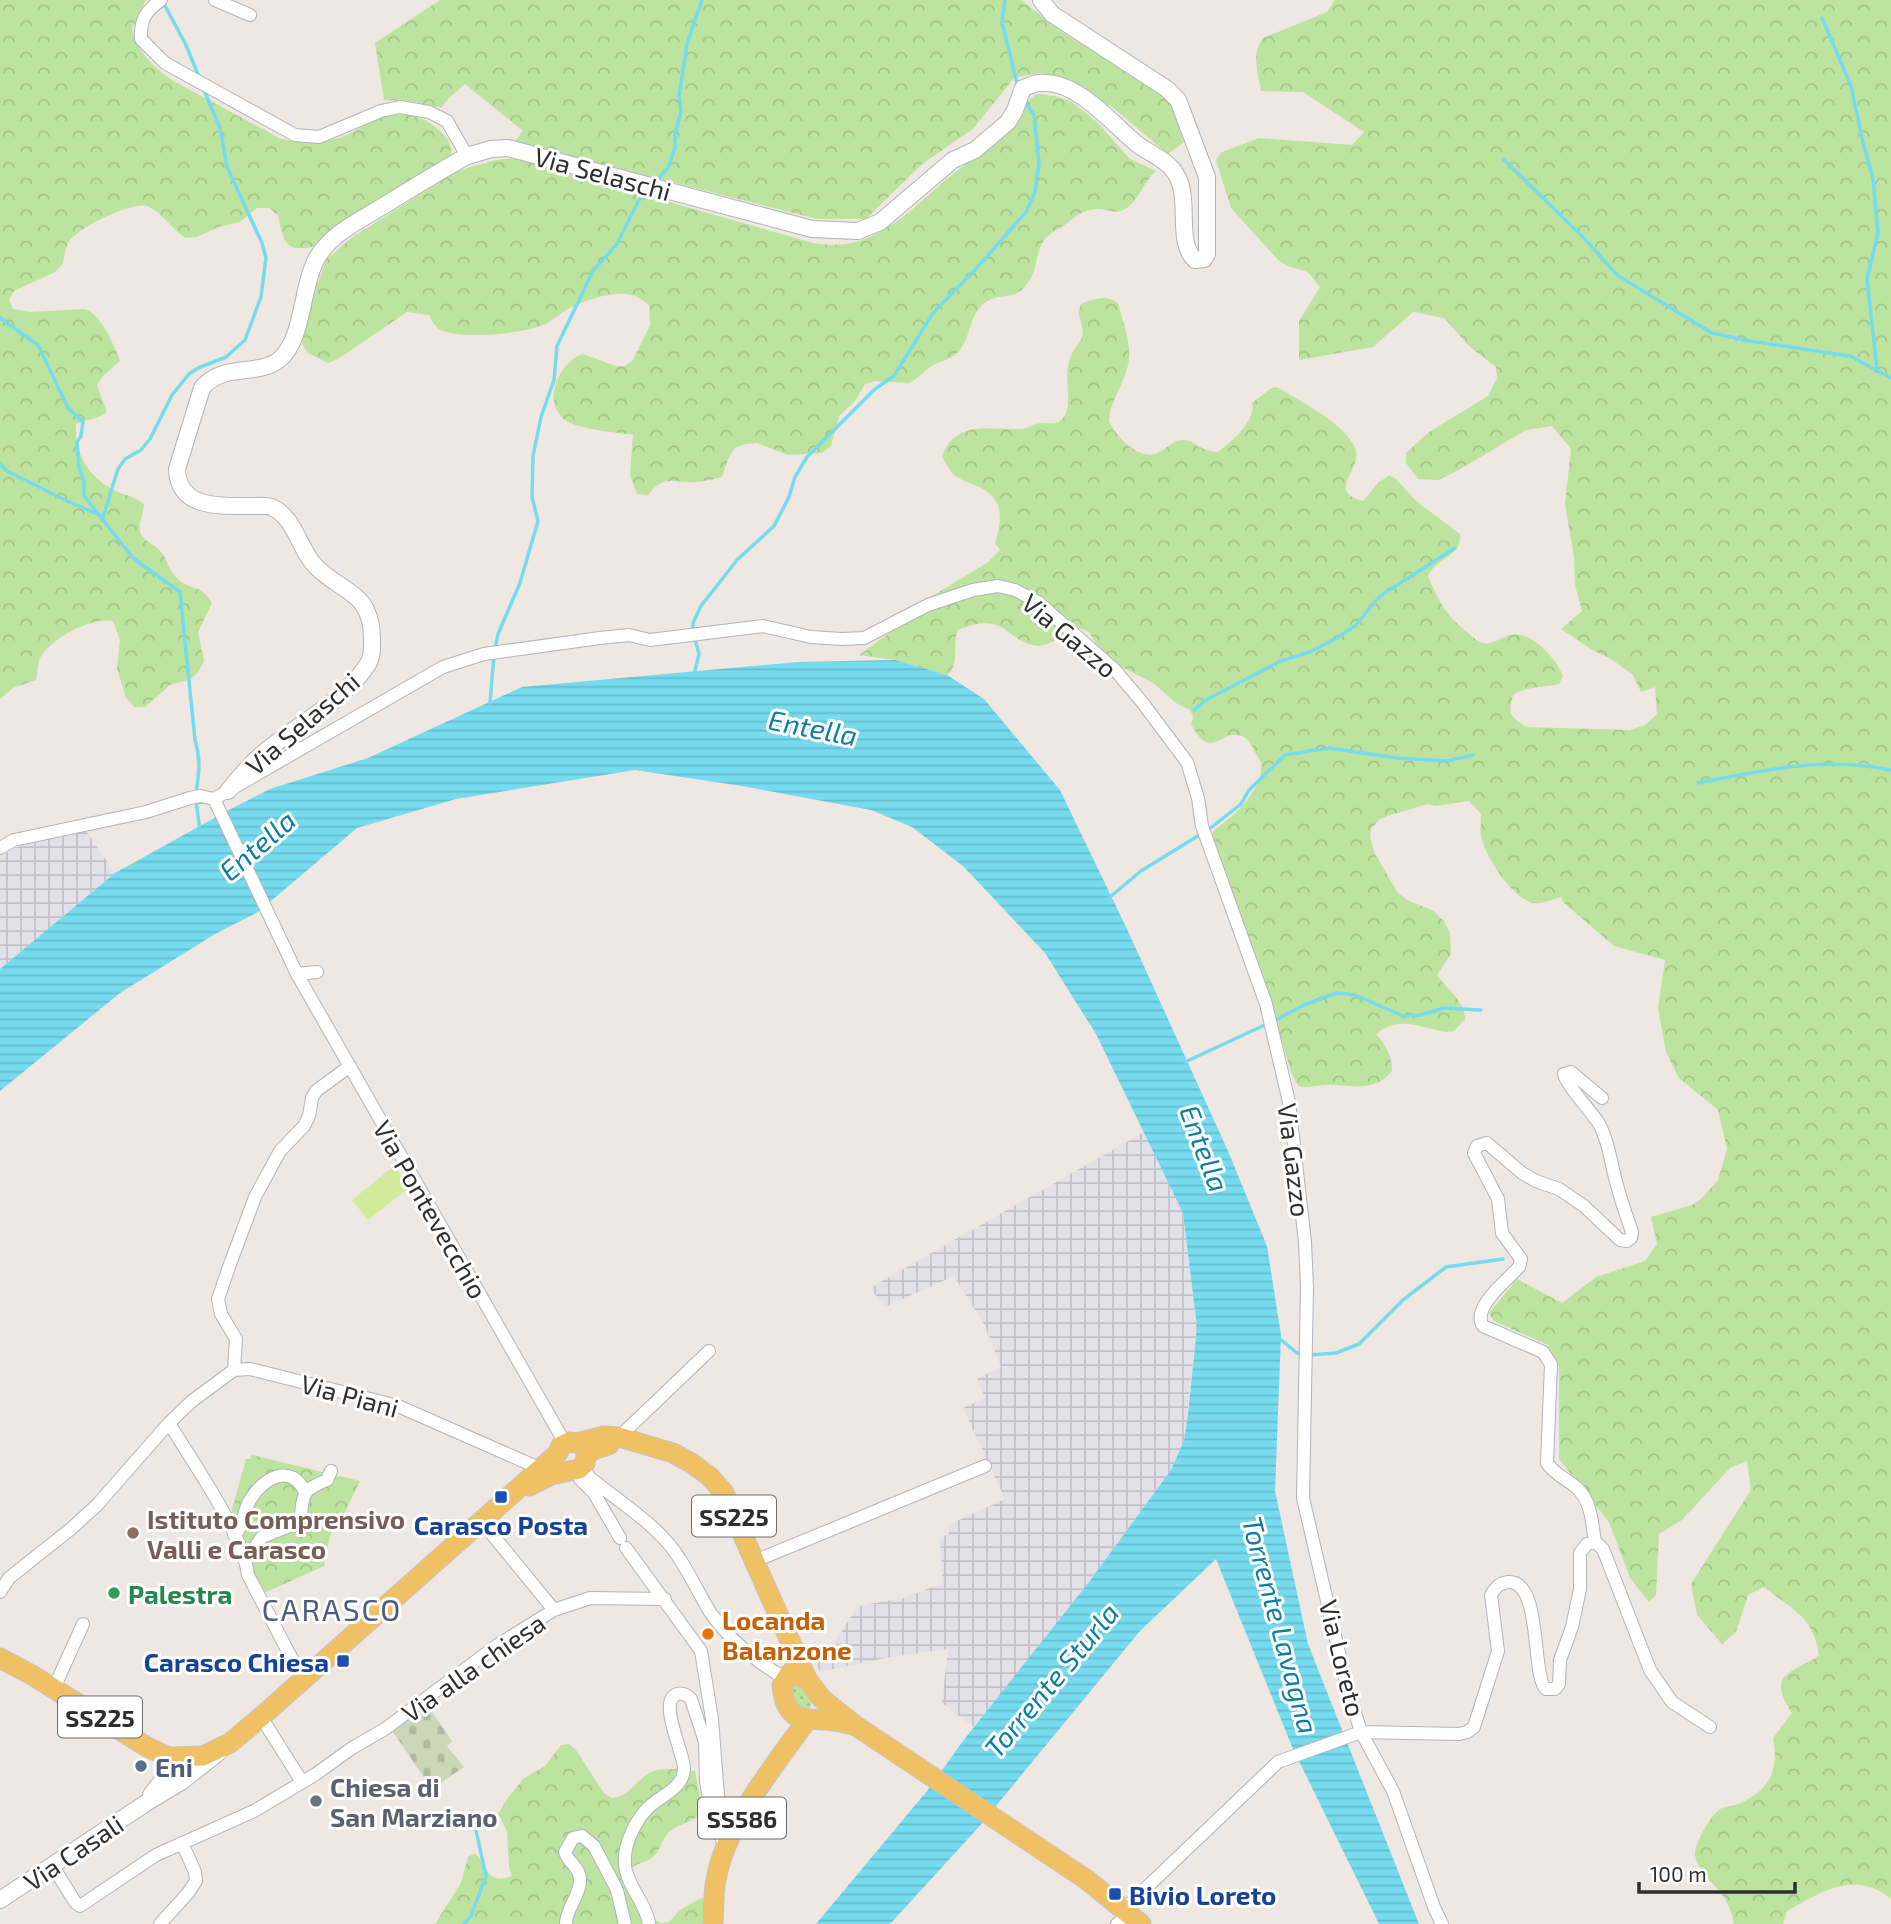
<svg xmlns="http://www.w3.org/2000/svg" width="1891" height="1924" font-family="'Exo 2',sans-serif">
<defs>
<pattern id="industrial-grid" width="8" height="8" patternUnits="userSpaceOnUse" patternTransform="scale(1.75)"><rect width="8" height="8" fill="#e2e1e8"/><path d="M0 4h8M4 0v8" fill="none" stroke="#c2c1c7"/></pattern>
<pattern id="grass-dots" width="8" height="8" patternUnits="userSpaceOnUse" patternTransform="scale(1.75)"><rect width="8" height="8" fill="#bde49e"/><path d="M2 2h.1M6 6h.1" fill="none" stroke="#a3c488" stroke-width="1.8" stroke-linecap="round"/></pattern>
<pattern id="forest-crowns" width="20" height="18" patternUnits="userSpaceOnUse" patternTransform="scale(1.75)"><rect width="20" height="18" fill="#bde49e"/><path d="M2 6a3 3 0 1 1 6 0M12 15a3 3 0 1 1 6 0" fill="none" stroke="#a3c488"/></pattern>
<pattern id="cemetery-stones" width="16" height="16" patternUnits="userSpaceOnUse" patternTransform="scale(1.75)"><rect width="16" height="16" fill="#cbd8b8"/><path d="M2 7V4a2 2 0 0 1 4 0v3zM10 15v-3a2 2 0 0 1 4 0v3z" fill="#afba9e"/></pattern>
<pattern id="water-rules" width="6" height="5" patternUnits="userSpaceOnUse" patternTransform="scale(1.75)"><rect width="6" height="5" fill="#76dbee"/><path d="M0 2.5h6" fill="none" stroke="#66bccc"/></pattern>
</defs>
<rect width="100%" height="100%" fill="#efe7e1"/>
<path fill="url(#industrial-grid)" d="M 86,831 L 115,873 L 0,969 L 0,857 L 15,848 L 56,836 Z
M 1144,1132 L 1183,1213 L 1197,1327 L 1184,1441 L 1171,1470 L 1089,1582 L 974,1727 L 942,1703 L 948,1649 L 885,1658 L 820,1672 L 810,1648 L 834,1643 L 858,1606 L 904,1598 L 943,1583 L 940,1539 L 949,1533 L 948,1525 L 1005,1499 L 963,1408 L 985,1398 L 977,1378 L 1001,1367 L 985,1326 L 954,1276 L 885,1307 L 870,1288 Z"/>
<path fill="url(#grass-dots)" d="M 798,1680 L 812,1700 L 810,1708 L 806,1712 L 792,1702 L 789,1684 Z"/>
<path fill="url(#forest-crowns)" d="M 0,0 L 146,0 L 132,29 C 144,71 178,83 213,102 C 235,114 257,126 279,138 C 299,143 319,144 339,138 C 351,135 362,126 373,120 C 394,110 422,114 439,130 C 449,140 453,145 450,159 L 320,245 C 285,254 284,244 278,215 L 269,208 L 257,208 L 240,222 L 218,227 L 197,237 L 185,238 C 174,230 158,209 147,206 C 131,202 76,228 68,243 C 65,249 64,258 63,264 L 55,272 L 14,291 L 9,300 L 13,309 L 30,312 L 84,309 C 101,313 114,345 120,361 L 103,376 L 97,385 L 107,412 C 97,420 87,419 76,424 C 74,455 90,479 118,492 C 128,496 136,497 144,504 C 144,514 138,522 140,531 C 142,541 153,543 159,550 C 167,557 169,571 177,578 C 190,592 200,582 212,603 L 198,632 L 204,661 L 199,671 L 191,679 L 170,685 L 145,707 L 134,707 L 126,698 L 117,668 L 120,640 L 113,621 C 91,617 51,638 40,658 C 37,665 38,673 36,680 L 13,688 L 0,699 Z
M 440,0 L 1021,0 L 1065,34 L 1155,88 L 1172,106 L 1184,142 L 1168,154 L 1112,107 L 1059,76 L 1039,73 L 1014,78 L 973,129 L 922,164 L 866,219 L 817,219 L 514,142 L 523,131 L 465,84 L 449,98 L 441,108 L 410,101 L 384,100 L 375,43 Z
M 1335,0 L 1891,0 L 1891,1899 C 1854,1869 1822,1892 1787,1911 L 1783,1924 L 1734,1924 C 1732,1915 1730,1907 1725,1899 C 1717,1886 1697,1870 1695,1855 C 1694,1844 1711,1815 1720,1809 C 1726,1806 1734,1806 1741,1803 C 1771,1788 1779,1770 1773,1738 L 1792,1713 C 1767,1675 1788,1674 1819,1656 C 1814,1617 1793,1610 1764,1587 L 1748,1595 L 1736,1632 L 1722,1644 L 1697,1615 L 1691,1584 L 1751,1490 L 1747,1461 L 1730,1468 L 1682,1520 L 1659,1534 L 1656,1595 L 1649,1602 L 1630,1578 L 1609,1522 L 1559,1459 L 1559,1368 L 1548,1345 L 1494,1321 L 1489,1313 L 1517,1279 L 1562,1303 L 1596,1277 L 1645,1261 L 1657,1244 L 1651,1217 L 1692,1205 L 1701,1199 L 1718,1180 L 1727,1149 L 1718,1110 L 1679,1078 L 1666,1052 L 1658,1008 L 1665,960 L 1614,946 L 1564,903 L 1561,897 C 1554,899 1542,904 1534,903 C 1514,901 1484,855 1481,836 C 1480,829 1481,821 1481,814 L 1469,801 L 1436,806 L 1428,804 L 1387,816 L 1380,819 L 1371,829 L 1370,837 L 1375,854 L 1398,893 L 1409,901 L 1432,910 L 1444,921 L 1450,933 L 1451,954 L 1437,975 C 1447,990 1465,1000 1465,1019 L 1454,1031 L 1446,1032 C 1420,1027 1398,1015 1376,1034 C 1385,1044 1393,1058 1392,1071 C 1377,1091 1354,1086 1333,1085 C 1321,1084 1310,1089 1298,1086 L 1291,1072 L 1267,989 L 1212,839 L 1213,831 C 1232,818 1264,790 1261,763 C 1261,761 1257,756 1256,754 C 1252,747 1251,741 1244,737 C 1221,725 1212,765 1191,724 L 1193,717 L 1190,710 L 1176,703 L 1153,683 L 1122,667 L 1098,646 L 1089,632 L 1080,628 C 1070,631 1048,646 1040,646 C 1003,643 1010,609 958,630 C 951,644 961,664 947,675 L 895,660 L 859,655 L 899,626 L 927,599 L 987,563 L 1000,550 L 995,543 C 1002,520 1005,499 979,487 C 970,483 962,481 954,475 C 949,470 945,463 942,456 C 956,419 991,430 1021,429 C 1029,429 1034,423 1042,423 C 1051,423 1059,426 1065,415 C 1072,402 1065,381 1068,367 C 1073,337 1091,349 1078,312 L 1081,304 C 1094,299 1106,294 1118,303 C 1123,324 1134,347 1127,369 C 1122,387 1110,402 1109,421 C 1115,436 1139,461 1157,453 C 1165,450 1172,441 1182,440 C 1191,439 1194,445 1202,448 C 1206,451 1213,451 1218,452 C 1232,442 1256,421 1252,403 L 1270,389 L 1277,387 C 1299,401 1345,423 1355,448 C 1364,470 1324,490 1363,501 L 1377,484 L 1389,475 L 1396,479 L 1416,501 L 1460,534 C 1462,557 1437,557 1428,576 C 1439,602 1445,614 1467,632 C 1471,635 1476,640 1480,642 C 1490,647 1501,637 1511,635 C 1532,631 1556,658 1563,676 L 1559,684 C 1543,688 1526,686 1513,695 C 1508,714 1509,716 1526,727 L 1630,730 L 1645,725 L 1657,714 L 1655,687 L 1641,692 L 1633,675 L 1611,659 L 1594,651 L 1561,629 L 1582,611 L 1575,585 L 1574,557 L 1565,504 L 1571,449 L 1552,426 L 1526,430 L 1457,471 L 1438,480 L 1418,479 L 1406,463 L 1406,453 L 1429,432 L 1488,396 L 1497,378 L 1496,367 L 1470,347 L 1444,318 L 1413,312 L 1373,347 L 1299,360 L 1299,321 L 1320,287 L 1308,272 L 1287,266 L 1278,260 L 1231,208 L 1216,160 L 1222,152 L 1259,138 L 1352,145 L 1364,132 L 1303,92 L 1261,91 C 1258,72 1251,54 1263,38 L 1327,12 Z
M 1037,94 L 1055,96 L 1072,102 L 1097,122 L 1130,159 L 1156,171 C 1143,181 1138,205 1121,211 C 1115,213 1107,210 1100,209 C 1084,209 1079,214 1067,223 C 1062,228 1054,230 1049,235 C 1034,247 1039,268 1028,283 C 1013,303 1001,291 986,302 C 969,314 972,333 961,348 C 953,360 941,360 930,367 C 922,373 917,379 909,383 L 875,381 L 865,384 L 855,401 L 839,416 L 831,446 L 822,453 L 788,455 L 757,443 L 745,444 L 735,448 L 729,457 L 722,477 C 711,480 699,483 688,482 C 667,481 662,477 648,495 L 637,494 L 630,475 L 633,434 C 620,434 574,428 565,420 C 541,401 559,362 583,354 L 616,366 L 625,366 L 633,360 L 650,325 L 649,305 C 644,301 638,296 631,295 C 611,290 580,302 563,312 C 557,316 551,321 545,324 C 524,334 465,339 443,331 C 436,329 433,322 429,315 L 407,312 L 338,359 L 328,363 L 308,353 L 302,344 L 309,308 L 326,260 L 351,238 L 457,171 L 496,160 L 515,158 L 785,235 C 800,239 816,245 832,245 C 882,246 918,202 953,174 C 969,161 985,151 999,137 C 1011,126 1026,100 1037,94 Z
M 252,1455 L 360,1481 L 345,1512 L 330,1536 L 324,1566 L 264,1593 L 253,1573 L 253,1559 L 231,1513 L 246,1459 L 250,1459 Z
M 569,1744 L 576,1750 L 604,1793 L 611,1798 C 630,1797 634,1782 649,1773 C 661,1766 681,1770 695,1771 L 700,1797 L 697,1817 C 687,1824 677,1825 668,1833 C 662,1840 660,1851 653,1857 C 644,1864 638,1861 629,1871 L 653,1919 L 661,1923 L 669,1922 L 680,1910 L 703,1897 L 706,1912 L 703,1924 L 435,1924 L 461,1883 L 468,1857 L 475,1853 C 487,1866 488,1886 512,1876 L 509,1867 L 507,1831 L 498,1814 L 507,1799 L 523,1779 L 545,1766 L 561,1745 Z"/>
<path fill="url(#cemetery-stones)" d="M 420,1706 L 425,1713 L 430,1709 L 452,1741 L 447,1746 L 464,1767 L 432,1789 L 391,1729 Z"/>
<path fill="#d1eb9a" d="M 394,1166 L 410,1187 L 368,1220 L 352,1200 Z"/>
<path fill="url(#water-rules)" d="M 895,660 L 947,675 L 984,699 L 1060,790 L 1127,929 L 1228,1151 L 1267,1246 L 1281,1335 L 1275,1491 L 1308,1644 L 1419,1924 L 1379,1924 L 1293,1749 L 1216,1559 L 1140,1631 L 977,1829 L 890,1924 L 816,1924 L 927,1791 L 963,1741 L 1089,1582 L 1171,1470 L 1184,1441 L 1188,1414 L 1197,1327 L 1183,1213 L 1096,1034 L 1045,953 L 963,866 L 912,827 L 871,810 L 742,786 L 635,770 L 456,799 L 357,828 L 258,912 L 215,934 L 120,993 L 0,1091 L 0,969 L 115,873 L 227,811 L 270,789 L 368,758 L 522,687 L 798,662 Z"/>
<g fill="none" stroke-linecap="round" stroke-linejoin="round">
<path stroke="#76dbee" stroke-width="3.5" d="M 1005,0 L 1002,22 L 1018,87
M 163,2 L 186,45 L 199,77
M 1822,18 L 1851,86 L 1863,143 L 1873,178 L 1878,233 L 1867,279 L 1877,370
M 1503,159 L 1581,235 L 1617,275 L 1712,333 L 1749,341 L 1850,356 L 1891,378
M 654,183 L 668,168 L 675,148 L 675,135 L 681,111 L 679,96 L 687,44 L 702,0
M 0,318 L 38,345 L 68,408 L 83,422 L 81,436 L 77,442 L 79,468 L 84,481 L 84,496 L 133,558 L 180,592 L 195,740 C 201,760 199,773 196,793
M 0,464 L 7,471 L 67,501 L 97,514
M 102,520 L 118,469 L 125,459 L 141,450 L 150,439 L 172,395 L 189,374 L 198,368 L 226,357 L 245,340 L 261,297 L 266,258 L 262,243 L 227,167 L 220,128 L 204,90
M 693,631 L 693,623 L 701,606 L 737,560 L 774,526 L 789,497 L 795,477 L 807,457 L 875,389 L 894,376 L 933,313 L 975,270 L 1026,212 L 1035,192 L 1039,163 L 1034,115 L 1024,100
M 495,648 L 498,634 L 520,583 L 538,521 L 532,497 L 533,456 L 541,417 L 554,380 L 557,346 L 593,271 L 617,244 L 639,200 L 647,192
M 694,675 L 699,654 L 695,639
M 490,703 L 494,655
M 1194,710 L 1208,699 L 1281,661 L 1310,652 L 1335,639 L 1355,626 L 1380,596 L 1455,548
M 1698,783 C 1764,770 1824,756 1891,770
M 196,801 L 200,831
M 1208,830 L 1241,804 L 1249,790 L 1285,755 L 1329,748 L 1397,758 L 1447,761 L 1473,755
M 1110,897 L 1141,871 L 1201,834
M 1274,1021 L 1304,1005 L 1337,993 L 1355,995 L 1403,1016 L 1421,1015 L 1444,1008 L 1481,1010
M 1185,1062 L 1267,1024
M 1280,1339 L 1297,1353 L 1302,1354
M 1310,1355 L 1336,1353 L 1359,1344 L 1403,1300 L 1446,1267 L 1503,1259
M 464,1924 L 471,1916 L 486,1876 L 472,1812"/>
<g stroke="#b1b4bd" stroke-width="14">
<path id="street" d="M 161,0 C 146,11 140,19 141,39 L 165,63 L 295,135 L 319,137 L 381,111 L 400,107 L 429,112 L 447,121 L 467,156
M 215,0 L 250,15
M 0,848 L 14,840 L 146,812 L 190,798 L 200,796 L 214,799
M 317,972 L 297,974 L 214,799 L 443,667 L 484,654 L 600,638 L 629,635 L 650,640 L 763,626 L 811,637 L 842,639 L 864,638 L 928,605 L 973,590 L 998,586 L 1015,590 L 1038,602 L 1115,670 L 1142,702 L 1187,762 L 1198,798 L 1202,826 L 1266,1004 L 1289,1102 L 1305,1242 L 1307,1287 L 1303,1498 L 1347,1687 L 1361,1732 L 1393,1791 L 1434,1907 L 1442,1924
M 297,974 L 565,1443
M 234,1370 L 236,1339 L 221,1314 L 218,1299 L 229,1267 L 255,1197 L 280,1151 L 304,1126 L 309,1116 L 312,1098 L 316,1091 L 350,1066
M 169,1423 C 193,1463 242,1531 248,1575 L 303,1680
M 619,1437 L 709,1351
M 582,1466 L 590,1478 C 616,1499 652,1522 672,1548 C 687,1567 697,1591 710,1612 C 729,1640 757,1662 786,1679
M 580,1479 L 594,1493 L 620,1538
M 482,1522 L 554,1610
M 234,1535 C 245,1525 242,1513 250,1500 C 263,1478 291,1462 305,1492
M 1595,1542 C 1592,1524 1592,1502 1577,1488 C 1567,1479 1555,1475 1547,1463 L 1551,1364 L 1543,1352 L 1483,1326 C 1471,1308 1507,1280 1519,1267 L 1521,1259 L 1502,1233 L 1498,1199 L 1474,1153 L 1477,1146 L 1487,1143 L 1522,1173 L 1536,1181 L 1559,1189 L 1584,1206 L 1620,1240 L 1627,1241 L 1631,1238 L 1632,1232 C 1627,1217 1621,1201 1617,1185 C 1611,1165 1609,1141 1598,1122 C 1591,1112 1564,1081 1564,1074 L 1571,1072 L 1602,1098
M 626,1548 L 701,1651 L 712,1719 L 718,1796 L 716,1816
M 245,1557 L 251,1553 L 262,1537 L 300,1522 C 304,1496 299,1491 327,1480 L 331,1471
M 755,1561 L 985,1466
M 0,1592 L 9,1578 L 72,1528 L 97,1505 L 169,1423 L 192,1401 L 234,1370 L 250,1369 L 398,1406 L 539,1468
M 54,1688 L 83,1624
M 261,1717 L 302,1782
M 52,1865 L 75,1902 L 80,1906 L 156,1855 L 254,1811 L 316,1774 L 352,1748 L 385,1729 L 496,1646 L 554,1610 L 590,1598 L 665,1599
M 1123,1910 L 1278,1762 L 1361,1732 L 1459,1734 L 1467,1732 L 1474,1727 L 1498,1651 L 1491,1595 C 1495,1588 1499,1583 1508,1582 C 1543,1580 1531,1677 1546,1689 L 1555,1689 L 1559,1684 L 1560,1660 L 1572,1627 L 1580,1589 L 1580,1553 L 1587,1544 L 1595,1542 L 1603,1549 L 1650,1670 L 1672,1702 L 1710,1727
M 160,1924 L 188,1893 L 196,1881 L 195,1872 L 182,1843
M 566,1924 C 566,1908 580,1896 580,1881 C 581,1868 568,1863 565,1852 L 573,1838 L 582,1836 L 594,1846 L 617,1890 L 625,1924
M 649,1924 C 647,1905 626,1884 625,1865 C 623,1846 635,1820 649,1807 C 661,1795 683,1789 684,1769 C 685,1755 657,1701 677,1694 C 683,1692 687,1695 691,1699 L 705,1742 L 706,1781 L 710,1805 L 725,1848
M 1117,1924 L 1129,1914"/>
</g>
<g stroke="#b1b4bd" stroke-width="18">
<path id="secondary" d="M 228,791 C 238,779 248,766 260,756 C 294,726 339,705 366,667 C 373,658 372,648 372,637 C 371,588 336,592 312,562 C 298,544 294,518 272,507 C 266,505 257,506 251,506 C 220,506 178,509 177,469 L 202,388 C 223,362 259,377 280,359 C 304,338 301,286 317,258 C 332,232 363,219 388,203 C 414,187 440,171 467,156 L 491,149 L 508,148 L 812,229 L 858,231 L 880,222 L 953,160 L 975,150 L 1008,122 L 1015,110 L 1023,88 C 1028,87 1034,83 1039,83 C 1077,79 1111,123 1137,144 C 1151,155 1170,160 1178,178 C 1190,203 1176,242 1195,260 L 1204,259 L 1207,254 L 1207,177 L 1178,100 L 1167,89 L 1052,14 L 1041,0
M 151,1795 L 175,1764 L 185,1756 L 187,1762
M 0,1900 L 146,1803 L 181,1782 L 218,1753"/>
</g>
<g stroke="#c4c4c4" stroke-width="21">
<path id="primary" d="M 529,1486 L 551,1475 L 579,1469 L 585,1463 L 586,1455 L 595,1449 L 609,1445
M 0,1658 L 32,1675 L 147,1747 L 169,1757 L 203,1756 L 230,1743 L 261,1717 L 558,1453 L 561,1446 L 569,1442 L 577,1443 L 604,1436 L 619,1437 L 673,1453 L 693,1464 L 710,1477 L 724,1493 L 807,1679
M 790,1673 L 807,1679 L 822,1699 L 856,1726 L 1087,1880 L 1141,1924
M 790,1673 L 782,1685 C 786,1733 815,1713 848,1724
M 713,1924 C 714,1910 713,1894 716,1880 C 725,1825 775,1765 807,1720"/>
</g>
<use href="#street" stroke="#fff" stroke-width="12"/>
<use href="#secondary" stroke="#fff" stroke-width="16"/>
<use href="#primary" stroke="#f0c164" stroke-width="19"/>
</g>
<g fill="#1a4fb4" stroke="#fff" stroke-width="2.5">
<rect x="494" y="1490" width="14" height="14" rx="3.5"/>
<rect x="336" y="1654" width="14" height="14" rx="3.5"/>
<rect x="1108" y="1887" width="14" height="14" rx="3.5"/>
</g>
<circle fill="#8d6e63" stroke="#fff" stroke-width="2.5" cx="133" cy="1533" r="7"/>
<circle fill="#2e9e5b" stroke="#fff" stroke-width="2.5" cx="114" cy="1593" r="7"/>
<circle fill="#e8710a" stroke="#fff" stroke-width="2.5" cx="708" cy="1634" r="7"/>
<circle fill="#5c6f8a" stroke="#fff" stroke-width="2.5" cx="141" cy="1766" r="7"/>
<circle fill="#6b7280" stroke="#fff" stroke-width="2.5" cx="316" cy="1801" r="7"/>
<g text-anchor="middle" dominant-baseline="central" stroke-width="6" stroke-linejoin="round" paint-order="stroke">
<g fill="#fff" stroke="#6d6d6d" stroke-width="2">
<rect x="692" y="1495.5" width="84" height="41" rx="5"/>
<rect x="58" y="1696.5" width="84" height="41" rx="5"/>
<rect x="698" y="1797.5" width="88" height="41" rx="5"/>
</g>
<g font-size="24" font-weight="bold" fill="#2e2e2e">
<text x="734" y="1516">SS225</text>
<text x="100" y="1717">SS225</text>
<text x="742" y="1818">SS586</text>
</g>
<g font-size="26" fill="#2e2e2e" stroke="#fff">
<text transform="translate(603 173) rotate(15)">Via Selaschi</text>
<text transform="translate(1070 635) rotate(40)">Via Gazzo</text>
<text transform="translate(302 723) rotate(-41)">Via Selaschi</text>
<text transform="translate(1295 1160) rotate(83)">Via Gazzo</text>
<text transform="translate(431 1209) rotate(60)">Via Pontevecchio</text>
<text transform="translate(350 1395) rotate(15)">Via Piani</text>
<text transform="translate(1343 1658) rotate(76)">Via Loreto</text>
<text transform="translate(473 1667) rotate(-35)">Via alla chiesa</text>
<text transform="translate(73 1852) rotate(-34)">Via Casali</text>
</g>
<g font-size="26" font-weight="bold" fill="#785e54" stroke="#fff" text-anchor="start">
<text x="147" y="1518">Istituto Comprensivo<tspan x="147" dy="30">Valli e Carasco</tspan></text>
</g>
<g font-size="26" font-weight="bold" fill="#164399" stroke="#fff">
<text x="501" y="1524">Carasco Posta</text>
<text x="329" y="1661" text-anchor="end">Carasco Chiesa</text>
<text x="1129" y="1894" text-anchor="start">Bivio Loreto</text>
</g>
<g font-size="26" font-weight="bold" fill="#27864d" stroke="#fff" text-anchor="start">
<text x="128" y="1593">Palestra</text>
</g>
<g font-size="26" font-weight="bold" fill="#c56008" stroke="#fff" text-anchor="start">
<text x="722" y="1619">Locanda<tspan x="722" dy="30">Balanzone</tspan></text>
</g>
<g font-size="26" font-weight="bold" fill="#4e5e75" stroke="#fff" text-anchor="start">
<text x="155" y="1766">Eni</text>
</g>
<g font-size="26" font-weight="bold" fill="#5b616d" stroke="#fff" text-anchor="start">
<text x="330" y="1786">Chiesa di<tspan x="330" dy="30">San Marziano</tspan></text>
</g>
<g font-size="28" font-style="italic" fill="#0f7da0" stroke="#fff">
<text transform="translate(813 727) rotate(11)">Entella</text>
<text transform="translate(257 845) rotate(-41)">Entella</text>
<text transform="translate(1205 1148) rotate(69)">Entella</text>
<text transform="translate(1281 1625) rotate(75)">Torrente Lavagna</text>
<text transform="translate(1051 1680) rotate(-50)">Torrente Sturla</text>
</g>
<g font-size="30" letter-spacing="2" fill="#4d5b7f" stroke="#fff">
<text x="332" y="1609">CARASCO</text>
</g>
</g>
<path d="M1639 1882v10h156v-10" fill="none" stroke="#2e2e2e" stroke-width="3.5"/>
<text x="1650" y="1882" font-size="21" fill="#2e2e2e" stroke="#ffffff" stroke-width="5" paint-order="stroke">100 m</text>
</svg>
